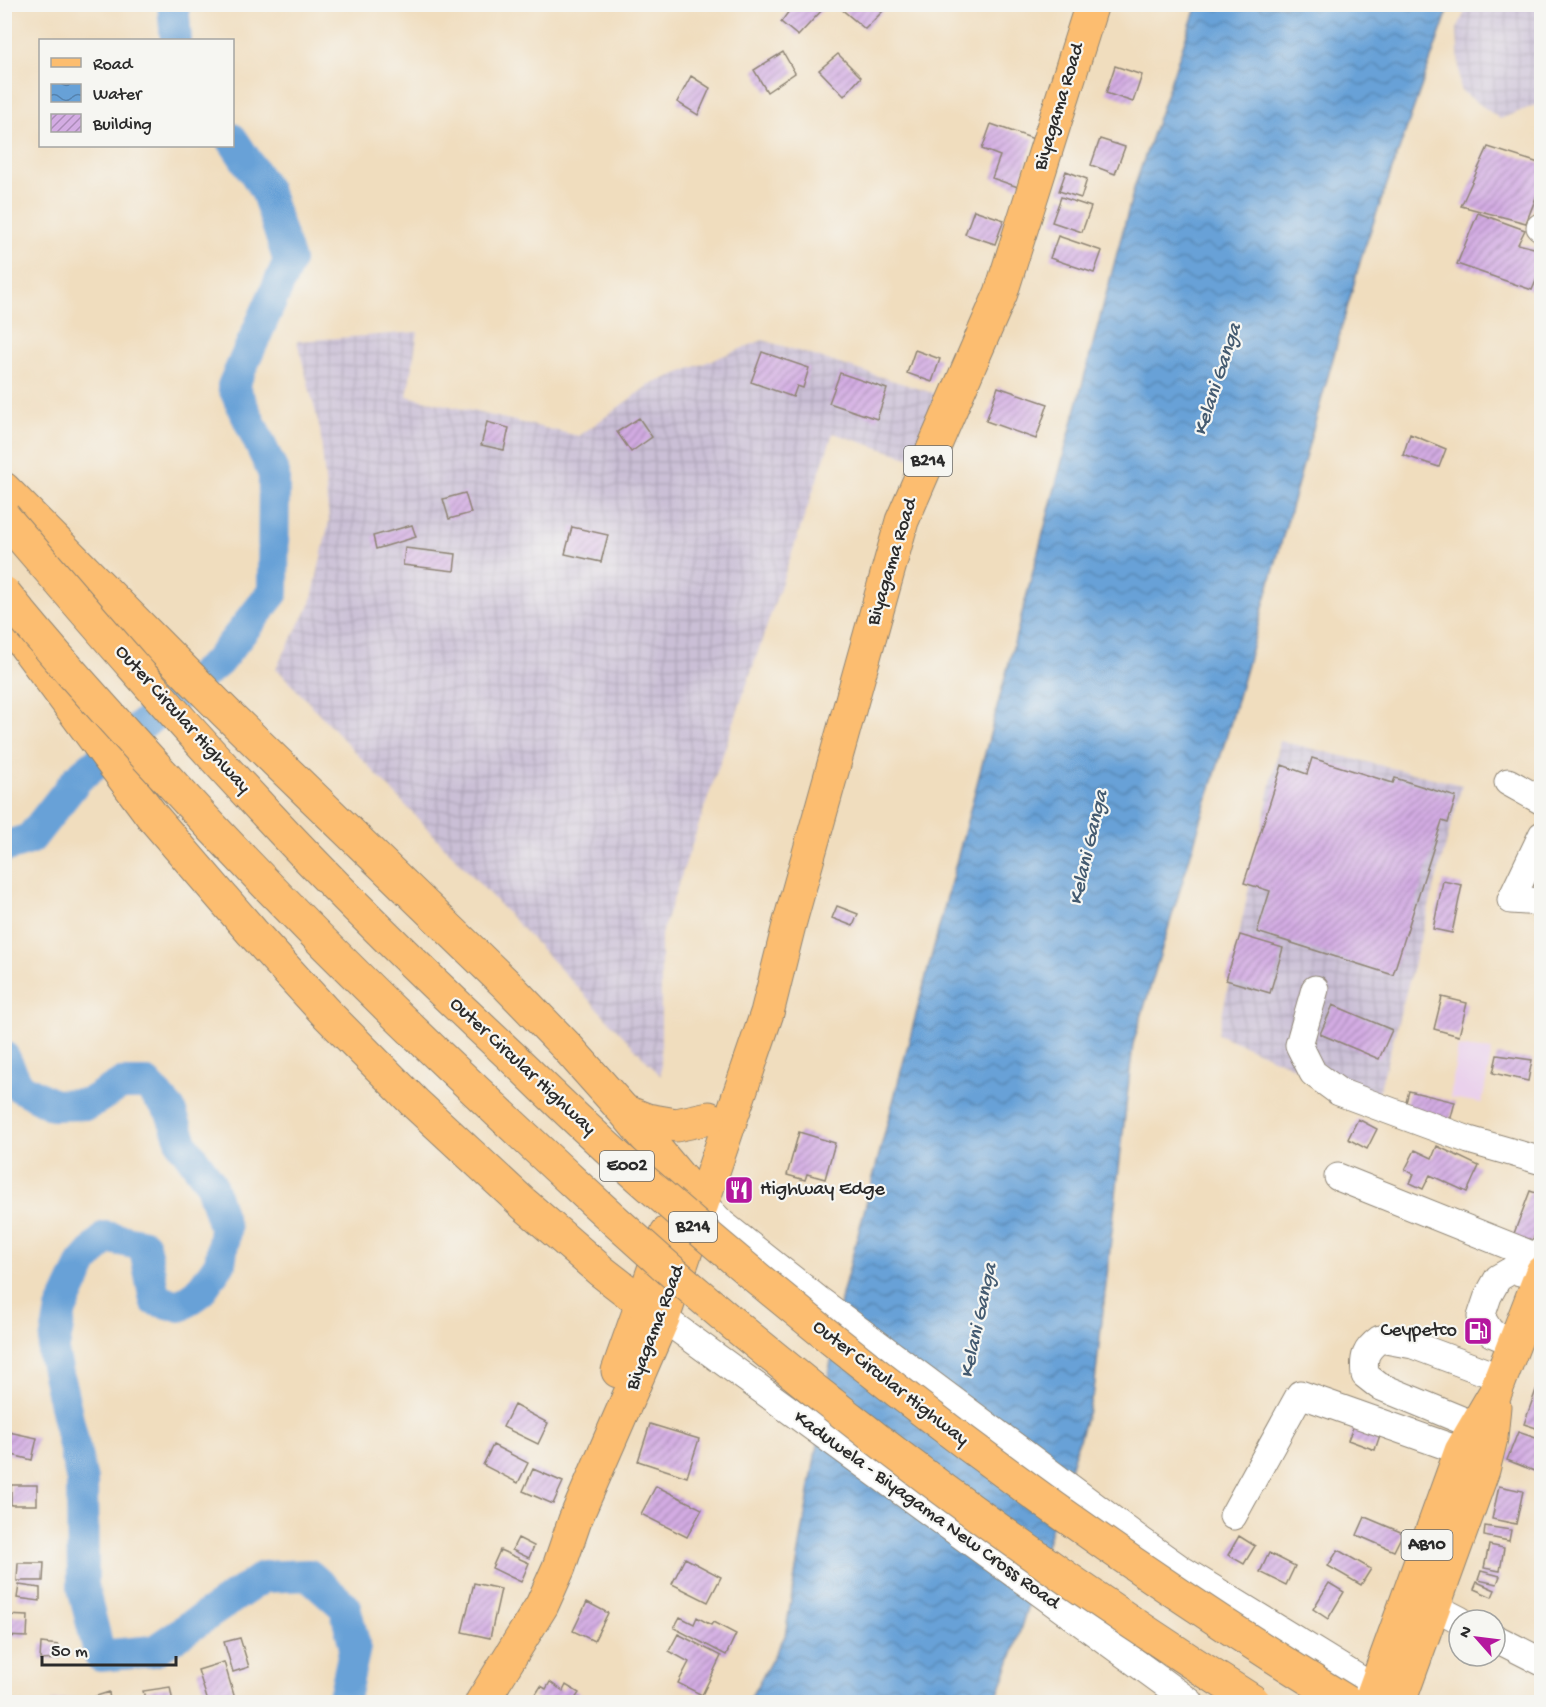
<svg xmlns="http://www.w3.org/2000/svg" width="1546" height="1707" font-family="'Gochi Hand',sans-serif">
<defs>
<pattern id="industrial-grid" width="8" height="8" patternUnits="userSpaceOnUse" patternTransform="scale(1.5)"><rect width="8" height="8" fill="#cabfd6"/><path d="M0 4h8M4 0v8" fill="none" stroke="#aea4b8"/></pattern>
<pattern id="water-waves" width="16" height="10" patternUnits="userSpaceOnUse" patternTransform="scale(1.5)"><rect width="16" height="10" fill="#67a1d7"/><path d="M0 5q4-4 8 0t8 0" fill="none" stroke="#5583af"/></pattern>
<pattern id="building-hatch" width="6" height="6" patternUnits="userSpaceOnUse" patternTransform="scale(1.5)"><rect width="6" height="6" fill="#d3ace3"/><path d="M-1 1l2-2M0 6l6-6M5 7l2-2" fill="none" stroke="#ab8cb8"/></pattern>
</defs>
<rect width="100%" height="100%" fill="#f6f6f2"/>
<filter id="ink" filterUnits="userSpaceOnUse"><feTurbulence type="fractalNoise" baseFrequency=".0167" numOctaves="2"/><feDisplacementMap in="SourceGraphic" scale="12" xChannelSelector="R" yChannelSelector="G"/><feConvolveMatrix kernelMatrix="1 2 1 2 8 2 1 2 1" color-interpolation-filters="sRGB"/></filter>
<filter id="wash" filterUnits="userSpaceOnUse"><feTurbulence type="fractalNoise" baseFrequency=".008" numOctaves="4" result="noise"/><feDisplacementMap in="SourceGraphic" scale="24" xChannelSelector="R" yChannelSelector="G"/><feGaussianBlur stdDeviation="1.35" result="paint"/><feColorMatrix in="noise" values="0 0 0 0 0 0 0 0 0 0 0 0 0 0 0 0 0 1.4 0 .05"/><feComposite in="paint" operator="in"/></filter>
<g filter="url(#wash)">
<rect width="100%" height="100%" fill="#f0ddbe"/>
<path fill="#ead1ec" d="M 1458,1047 L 1492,1050 L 1482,1103 L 1450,1098 Z"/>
<path fill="url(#industrial-grid)" d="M 1468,5 L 1541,5 L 1541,103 L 1500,119 L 1460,90 L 1457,29 Z
M 418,332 L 407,396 L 579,436 L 649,385 L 763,340 L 939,395 L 917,460 L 833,433 L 661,935 L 661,1076 L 276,668 L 311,603 L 329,521 L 320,429 L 297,341 Z
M 1280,741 L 1462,785 L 1376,1103 L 1218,1034 Z"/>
<path fill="url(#water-waves)" stroke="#496681" stroke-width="1.5" d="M 1197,5 L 1450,5 L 1362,255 L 1230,725 L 1133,1044 L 1094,1391 L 1014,1650 L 995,1702 L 748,1702 L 785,1636 L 842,1295 L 1135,185 Z"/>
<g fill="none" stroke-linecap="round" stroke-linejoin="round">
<path stroke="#67a1d7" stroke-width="32" d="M 173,4 L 176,40
M 4,847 L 30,839 L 78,778 L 218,662 L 273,592 L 274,474 L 233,386 L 289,261 L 266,190 L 232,139
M 4,1057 L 18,1086 L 53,1105 L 88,1104 L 121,1084 L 147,1084 L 170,1110 L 183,1145 L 210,1182 L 225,1230 L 220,1263 L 199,1293 L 180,1306 L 155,1300 L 144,1245 L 106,1237 L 83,1263 L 61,1310 L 53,1352 L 82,1481 L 83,1588 L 100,1656 L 154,1651 L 263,1577 L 309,1575 L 345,1607 L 355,1647 L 345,1693 L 341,1702"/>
</g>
<g id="blocks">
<path fill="url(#building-hatch)" d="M 794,4 L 818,4 L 823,9 L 798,36 L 781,22 Z
M 841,4 L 890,4 L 865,29 L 839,7 Z
M 783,52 L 795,73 L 767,92 L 754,70 Z
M 838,54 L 861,77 L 844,96 L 819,70 Z
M 1115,66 L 1142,75 L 1133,102 L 1106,93 Z
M 691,76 L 710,88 L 698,115 L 677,102 Z
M 991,124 L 1034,139 L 1018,187 L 992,178 L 1000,156 L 982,149 Z
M 1100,139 L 1125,147 L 1115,174 L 1091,165 Z
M 1488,147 L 1542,164 L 1542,182 L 1526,223 L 1461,206 Z
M 1066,171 L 1087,179 L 1081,198 L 1059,191 Z
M 1061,197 L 1091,207 L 1082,232 L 1052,222 Z
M 974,210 L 1004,220 L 995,244 L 965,234 Z
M 1478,213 L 1525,230 L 1518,244 L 1542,250 L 1542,267 L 1532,290 L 1457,264 Z
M 1058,236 L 1102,251 L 1094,273 L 1050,258 Z
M 915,350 L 940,359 L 932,382 L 907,373 Z
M 762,352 L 809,368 L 803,388 L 797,386 L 793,397 L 751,382 Z
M 840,373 L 887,389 L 877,419 L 829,403 Z
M 998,387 L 1048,404 L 1036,439 L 986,421 Z
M 639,418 L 652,437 L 631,452 L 617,432 Z
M 487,422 L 509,428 L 504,450 L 481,445 Z
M 1410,434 L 1446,449 L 1439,467 L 1403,455 Z
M 465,493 L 471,513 L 449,519 L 443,499 Z
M 412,525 L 416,537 L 376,549 L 373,536 Z
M 572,527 L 608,535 L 601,562 L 565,554 Z
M 405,548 L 456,554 L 454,571 L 403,565 Z
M 1312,758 L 1393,783 L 1395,778 L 1456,797 L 1448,823 L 1442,821 L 1393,975 L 1257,932 L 1270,891 L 1244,883 L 1282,765 L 1307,774 Z
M 1443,881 L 1462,885 L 1452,933 L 1433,929 Z
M 837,906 L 858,914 L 853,926 L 832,918 Z
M 1240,935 L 1283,948 L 1270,993 L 1226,980 Z
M 1442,997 L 1467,1003 L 1459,1036 L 1434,1029 Z
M 1333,1005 L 1392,1030 L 1379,1059 L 1320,1034 Z
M 1497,1055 L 1532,1060 L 1528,1081 L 1493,1073 Z
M 1409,1091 L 1455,1102 L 1449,1125 L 1403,1114 Z
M 1358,1119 L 1377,1129 L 1367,1149 L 1348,1139 Z
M 799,1132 L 835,1143 L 825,1179 L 807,1174 L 805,1180 L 787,1175 Z
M 1437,1146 L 1479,1166 L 1467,1192 L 1430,1175 L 1423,1189 L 1410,1183 L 1414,1174 L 1405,1170 L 1415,1150 L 1432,1158 Z
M 1530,1191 L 1542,1195 L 1542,1217 L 1529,1251 L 1510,1244 Z
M 1536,1390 L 1542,1393 L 1542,1430 L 1524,1424 Z
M 514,1405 L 548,1423 L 538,1444 L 503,1427 Z
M 650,1424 L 699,1439 L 687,1477 L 638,1461 Z
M 1354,1425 L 1380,1435 L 1375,1450 L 1348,1440 Z
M 4,1431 L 37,1438 L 32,1460 L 4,1453 Z
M 1518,1432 L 1542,1440 L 1542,1474 L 1507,1460 Z
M 493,1445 L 528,1463 L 518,1483 L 483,1465 Z
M 533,1469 L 563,1482 L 553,1504 L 523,1491 Z
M 11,1485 L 37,1485 L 37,1505 L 11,1505 Z
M 656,1486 L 702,1509 L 687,1537 L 641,1514 Z
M 1499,1486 L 1523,1491 L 1516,1524 L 1492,1519 Z
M 1365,1517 L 1403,1533 L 1394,1551 L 1357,1535 Z
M 1485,1526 L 1511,1530 L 1509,1541 L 1484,1536 Z
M 1239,1536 L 1255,1546 L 1244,1564 L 1228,1555 Z
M 518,1538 L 534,1546 L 529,1558 L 512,1550 Z
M 1489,1545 L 1504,1548 L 1500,1571 L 1484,1568 Z
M 500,1550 L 529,1563 L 521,1582 L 492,1568 Z
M 1338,1550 L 1371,1569 L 1361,1585 L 1328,1566 Z
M 1269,1553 L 1295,1566 L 1286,1585 L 1260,1572 Z
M 685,1558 L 721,1577 L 708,1602 L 672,1584 Z
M 18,1563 L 44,1563 L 43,1581 L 17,1581 Z
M 1481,1571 L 1500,1576 L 1497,1584 L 1478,1580 Z
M 1477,1582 L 1495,1590 L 1492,1597 L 1474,1589 Z
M 474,1583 L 501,1589 L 490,1638 L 462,1632 Z
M 1329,1583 L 1344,1592 L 1328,1619 L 1313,1609 Z
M 19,1585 L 40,1588 L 40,1601 L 17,1598 Z
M 587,1602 L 608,1613 L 594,1641 L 573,1631 Z
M 4,1615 L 28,1616 L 27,1637 L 4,1636 Z
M 680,1617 L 694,1624 L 697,1617 L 711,1625 L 713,1622 L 736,1634 L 726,1655 L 674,1628 Z
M 678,1634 L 721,1656 L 702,1695 L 678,1683 L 689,1662 L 669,1651 Z
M 240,1638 L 249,1667 L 233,1672 L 224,1642 Z
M 41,1643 L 59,1645 L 59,1659 L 40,1660 Z
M 1477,1656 L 1490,1656 L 1487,1662 Z
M 224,1662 L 236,1702 L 208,1702 L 198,1670 Z
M 550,1682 L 563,1691 L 566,1685 L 579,1693 L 573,1702 L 542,1702 L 534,1697 L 541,1686 L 546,1689 Z
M 170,1687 L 173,1702 L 146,1702 L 143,1691 Z
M 109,1692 L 110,1702 L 78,1702 Z
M 76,1698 L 77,1702 L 51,1702 L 51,1701 Z"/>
</g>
</g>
<g filter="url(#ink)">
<use href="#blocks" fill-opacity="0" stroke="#8e8474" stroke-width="1.5"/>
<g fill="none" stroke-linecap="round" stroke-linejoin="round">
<g stroke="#8e8474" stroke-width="29">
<path id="minor" d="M 1540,227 L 1542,227
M 1508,782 L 1542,801
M 1542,835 L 1511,900 L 1542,902
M 1315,989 L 1299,1045 L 1313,1073 L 1339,1092 L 1469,1140 L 1542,1161
M 1338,1177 L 1542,1259
M 691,1191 L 722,1223 L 819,1300 L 1143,1542 L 1181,1569 L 1392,1699
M 648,1307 L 1190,1702
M 1515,1343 L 1491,1333 L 1481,1317 L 1488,1296 L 1498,1278 L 1512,1270 L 1540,1277
M 1476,1426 L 1379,1386 L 1365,1375 C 1363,1357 1365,1350 1380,1339 L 1413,1345 L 1501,1378
M 1233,1516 L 1300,1394 L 1461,1451
M 1433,1606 L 1460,1620
M 1495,1638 L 1542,1662"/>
</g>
<g stroke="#8e8474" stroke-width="35">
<path id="major" d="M 618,1371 L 667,1233
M 482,1702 L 542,1605 L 559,1567 L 575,1520 L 663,1318 L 767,1013 L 789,925 L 902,521 L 1001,293 L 1092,4
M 1370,1702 L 1461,1451 L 1495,1393 L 1542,1272
M 1399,1702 L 1483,1470 L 1491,1438 L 1494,1406"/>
</g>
<g stroke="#8e8474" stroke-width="35">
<path id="highway" d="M 4,489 L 225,712 L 509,987 L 567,1047 L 624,1111 L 685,1184
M 4,617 L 152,816 L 252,932 L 325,1012 L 415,1103 L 524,1204 L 601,1271 L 642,1303
M 624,1111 L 647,1120 L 676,1125 L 709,1118"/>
</g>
<use href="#minor" stroke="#fff" stroke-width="27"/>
<use href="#major" stroke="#fcbd6f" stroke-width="33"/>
<use href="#highway" stroke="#fcbd6f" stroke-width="33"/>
<g stroke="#8e8474" stroke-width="35" stroke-linecap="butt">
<path id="highway-bridge" d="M 4,517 C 89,616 173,714 262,809 C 342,895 426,977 512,1057 C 555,1099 599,1141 644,1181 C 863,1374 1098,1550 1347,1702
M 4,593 C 50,650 99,704 148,758 C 247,867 349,971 455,1071 C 533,1145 610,1218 691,1288 C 868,1440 1057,1578 1254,1702"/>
</g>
<use href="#highway-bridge" stroke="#fcbd6f" stroke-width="33"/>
</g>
</g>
<defs>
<g id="restaurant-square" transform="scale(1.5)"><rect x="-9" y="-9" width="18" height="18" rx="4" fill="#b5179e" stroke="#f6f6f2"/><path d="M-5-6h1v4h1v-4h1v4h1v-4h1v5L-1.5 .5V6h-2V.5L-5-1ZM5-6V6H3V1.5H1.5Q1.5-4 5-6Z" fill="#fff"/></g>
<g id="fuel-square" transform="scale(1.5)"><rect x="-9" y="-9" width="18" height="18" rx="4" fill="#b5179e" stroke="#f6f6f2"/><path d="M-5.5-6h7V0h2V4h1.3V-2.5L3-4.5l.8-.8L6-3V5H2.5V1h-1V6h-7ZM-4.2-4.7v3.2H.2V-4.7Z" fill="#fff"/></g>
</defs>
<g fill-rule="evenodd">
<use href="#restaurant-square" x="739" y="1190"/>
<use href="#fuel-square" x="1478" y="1331"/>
</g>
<g text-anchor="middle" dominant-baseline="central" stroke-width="4.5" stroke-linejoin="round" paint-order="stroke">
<g fill="#f6f6f2" stroke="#686867" stroke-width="1.5">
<rect x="904" y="446" width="48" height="30" rx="4.5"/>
<rect x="600" y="1151" width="54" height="30" rx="4.5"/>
<rect x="669" y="1212" width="48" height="30" rx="4.5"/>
<rect x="1401.5" y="1530" width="51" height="30" rx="4.5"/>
</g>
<g font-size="18" font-weight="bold" fill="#2b2b2b">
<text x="928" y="461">B214</text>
<text x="627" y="1166">E002</text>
<text x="693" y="1227">B214</text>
<text x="1427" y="1545">AB10</text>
</g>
<g font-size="20" fill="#2b2b2b" stroke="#f6f6f2">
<text transform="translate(1060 107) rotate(-73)">Biyagama Road</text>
<text transform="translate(893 562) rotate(-73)">Biyagama Road</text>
<text transform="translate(182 720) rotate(48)">Outer Circular Highway</text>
<text transform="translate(522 1067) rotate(43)">Outer Circular Highway</text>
<text transform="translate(656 1328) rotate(-69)">Biyagama Road</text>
<text transform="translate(890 1384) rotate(38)">Outer Circular Highway</text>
<text transform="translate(926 1511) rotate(36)">Kaduwela - Biyagama New Cross Road</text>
</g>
<g font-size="20" fill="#2b2b2b" stroke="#f6f6f2" text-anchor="start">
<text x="760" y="1190">Highway Edge</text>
<text x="1457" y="1331" text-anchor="end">Ceypetco</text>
</g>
<g font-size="21" font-style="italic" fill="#435a70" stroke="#f6f6f2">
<text transform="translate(1219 380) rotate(-72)">Kelani Ganga</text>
<text transform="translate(1090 848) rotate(-77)">Kelani Ganga</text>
<text transform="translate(980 1321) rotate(-78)">Kelani Ganga</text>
</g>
</g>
<rect width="1546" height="1707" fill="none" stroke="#f6f6f2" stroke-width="24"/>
<rect x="39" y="39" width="195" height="108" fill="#f6f6f2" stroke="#a5a5a2" stroke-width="1.5"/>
<rect x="51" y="58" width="30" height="9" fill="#fcbd6f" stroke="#a5a5a2" stroke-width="1.5"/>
<text x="93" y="69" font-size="18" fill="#2b2b2b">Road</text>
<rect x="51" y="84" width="30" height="18" fill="url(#water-waves)" stroke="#a5a5a2" stroke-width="1.5"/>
<text x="93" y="99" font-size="18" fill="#2b2b2b">Water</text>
<rect x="51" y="114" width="30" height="18" fill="url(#building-hatch)" stroke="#a5a5a2" stroke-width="1.5"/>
<text x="93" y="129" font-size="18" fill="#2b2b2b">Building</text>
<g transform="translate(1477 1638) rotate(298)"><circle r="28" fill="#f6f6f2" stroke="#a5a5a2" stroke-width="1.5"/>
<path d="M0-4.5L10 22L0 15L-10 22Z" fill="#b5179e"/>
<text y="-9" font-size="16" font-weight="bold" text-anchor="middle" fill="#2b2b2b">N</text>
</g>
<path d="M42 1656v9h134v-9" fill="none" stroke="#2b2b2b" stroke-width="3"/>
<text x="51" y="1656" font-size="18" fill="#2b2b2b" stroke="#f6f6f2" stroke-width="4.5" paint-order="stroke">50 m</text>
</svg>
